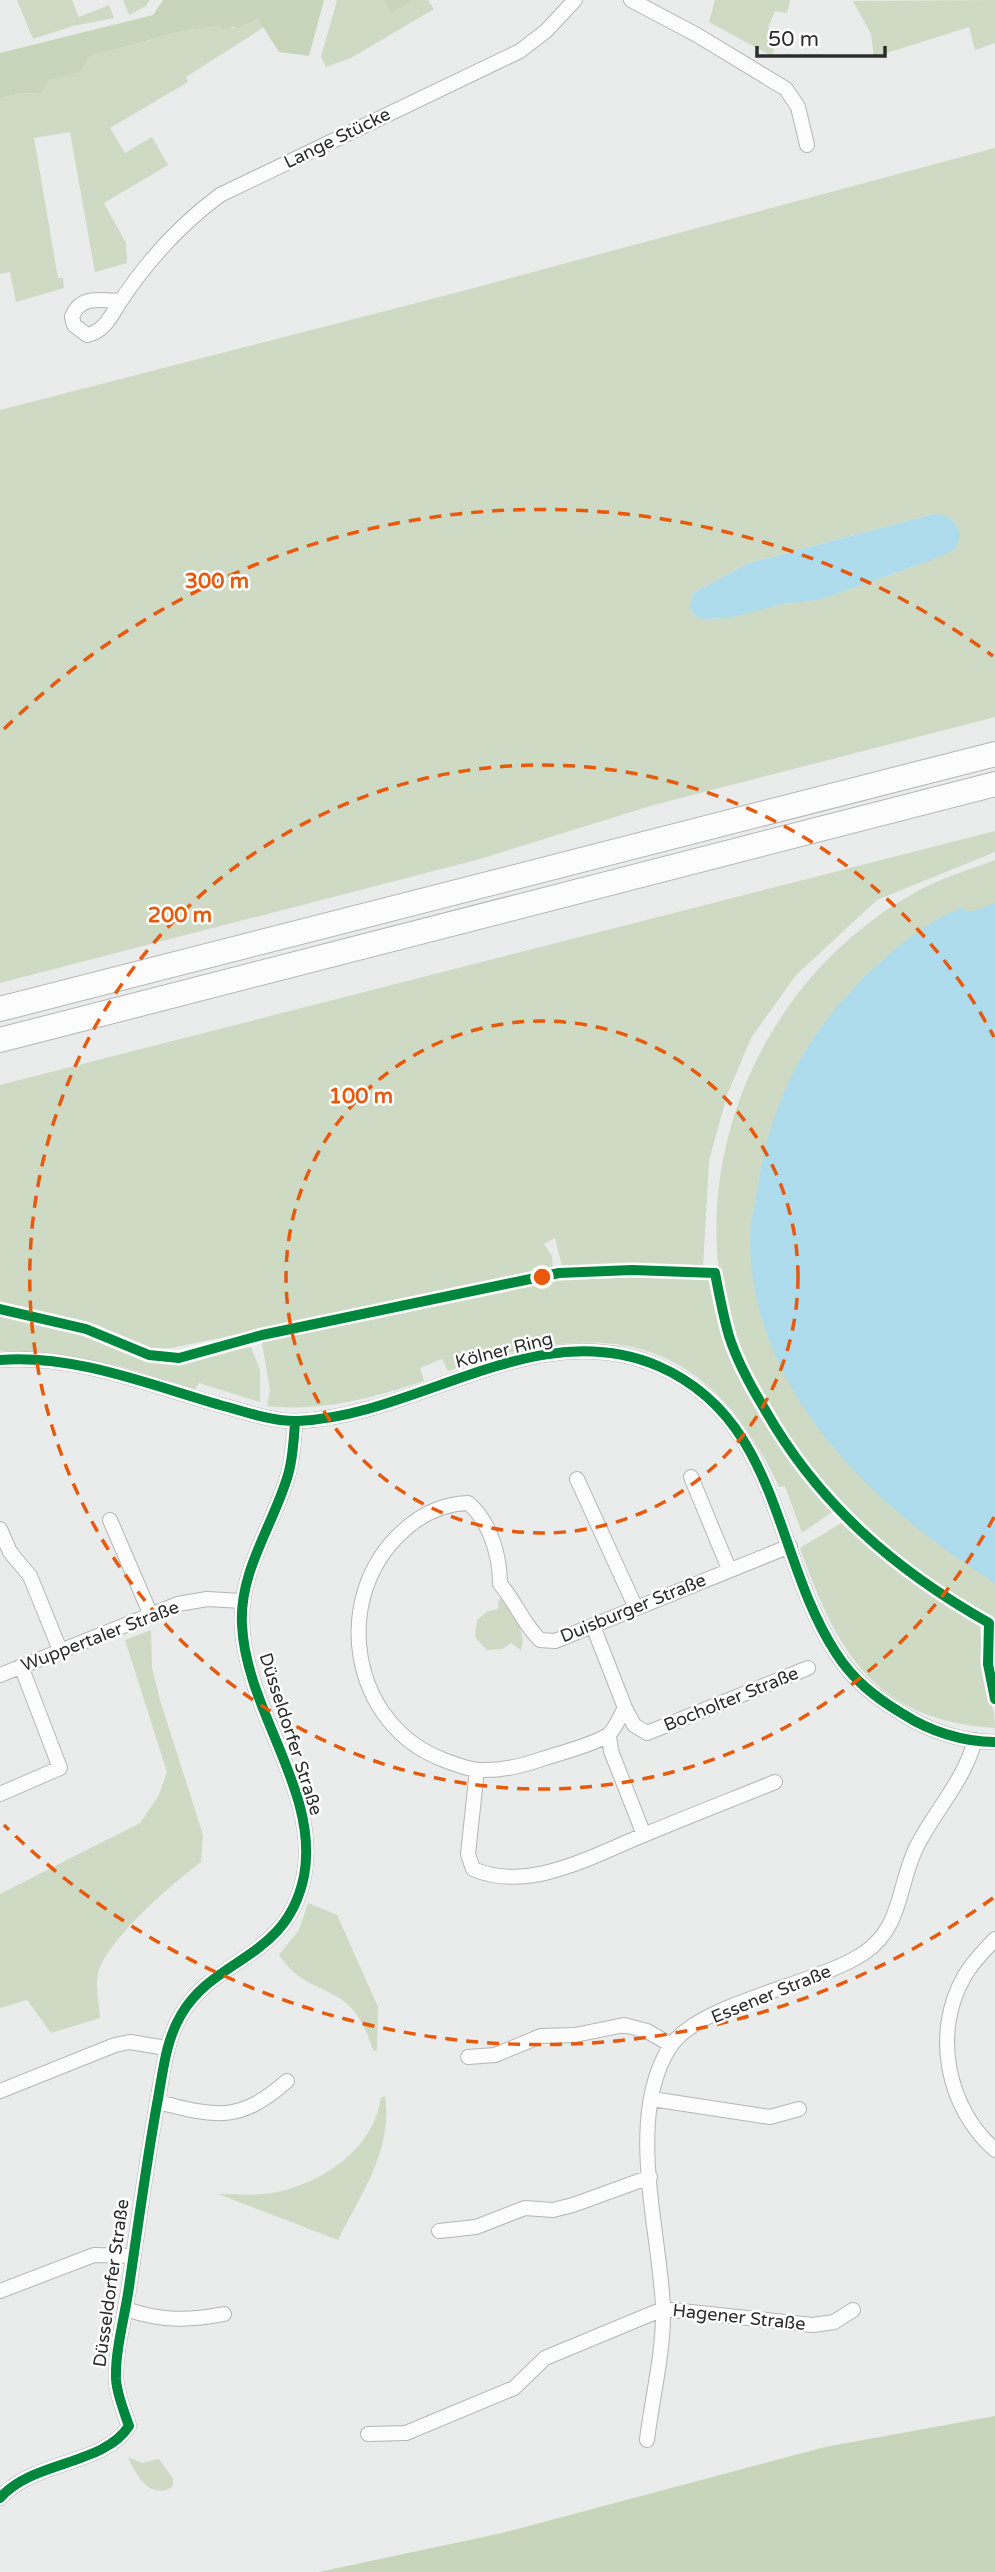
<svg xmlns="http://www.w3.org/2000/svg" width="995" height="2572" font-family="'Varela Round',sans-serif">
<rect width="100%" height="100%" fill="#e9eceb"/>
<path fill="#cedac3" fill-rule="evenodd" d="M 17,0 L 72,0 L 79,17 L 109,5 L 114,18 L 73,26 L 33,39 Z
M 123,0 L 150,0 L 146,6 L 129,15 Z
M 337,0 L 383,0 L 392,13 L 413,0 L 428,0 L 434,9 L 351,58 L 326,67 L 321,57 Z
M 715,0 L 790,0 L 787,13 L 775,11 L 768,28 L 779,33 L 772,56 L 709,22 Z
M 995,0 L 995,43 L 975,50 L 969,27 L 874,57 L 871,34 L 853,1 Z
M 259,19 L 264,27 L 186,77 L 188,82 L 110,128 L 125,153 L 152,137 L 168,165 L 104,203 L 126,243 L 127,263 L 95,272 L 70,132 L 34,138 L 58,278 L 63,278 L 64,288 L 16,302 L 10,272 L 0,274 L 0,98 L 22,93 L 39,94 L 49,80 L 80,71 L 90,56 L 187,30 L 220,26 L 238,29 Z
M 995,148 L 995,717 L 650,806 L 480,859 L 0,983 L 0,410 L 455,293 ZM 934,514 L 929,561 L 819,600 L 783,604 L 728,618 L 702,619 L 693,593 L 749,563 Z
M 995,831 L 995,852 L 877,900 L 796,975 L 751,1038 L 727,1095 L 709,1161 L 703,1268 L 563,1270 L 555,1238 L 544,1244 L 552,1256 L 553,1270 L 171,1348 L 154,1349 L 68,1319 L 0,1305 L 0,1085 Z
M 995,860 L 995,1621 C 924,1589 859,1533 812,1472 C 773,1421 736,1363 723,1299 C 692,1138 773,971 916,892 C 941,878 969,870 995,860 Z
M 651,1274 L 710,1277 C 718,1307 724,1337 736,1365 C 759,1419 795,1467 832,1512 L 802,1533 L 785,1486 L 779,1487 C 706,1329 600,1318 448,1371 L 442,1359 L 420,1368 L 424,1381 C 372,1398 322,1412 267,1406 L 270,1390 L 262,1343 L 269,1339 L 535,1281 L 561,1277 Z
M 0,1313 L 93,1335 L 150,1358 L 178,1360 L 251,1347 L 260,1370 L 260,1402 L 199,1383 L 195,1389 L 120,1366 L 58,1354 L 0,1351 Z
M 843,1522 L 923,1589 L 980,1625 L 984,1681 L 994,1713 L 995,1728 C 874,1720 837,1652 800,1548 Z
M 499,1598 C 513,1604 527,1636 521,1650 L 511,1643 L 502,1649 L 487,1650 L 475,1637 L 477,1620 L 488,1611 L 498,1609 Z
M 151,1630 L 152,1668 L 160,1700 L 203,1835 L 201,1862 C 174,1882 105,1941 98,1974 C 95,1987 99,2004 100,2018 L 51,2033 L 27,2000 L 0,2008 L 0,1894 L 140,1823 L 159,1795 L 167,1772 L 125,1640 Z
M 308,1903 L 337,1915 L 378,2007 L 377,2050 L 373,2051 C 351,1974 313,2005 279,1955 L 299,1930 Z
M 385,2096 C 393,2151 361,2193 338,2240 L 218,2194 C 238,2194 259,2196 278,2192 C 326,2181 373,2148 381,2098 Z
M 128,2457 L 142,2463 L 159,2459 L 173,2479 L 173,2486 C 151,2502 135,2474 128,2457 Z"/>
<path fill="#c7d6ba" d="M 163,0 L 324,0 L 309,56 L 279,52 L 258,19 L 238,29 L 233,27 L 223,30 L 220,26 L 187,30 L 90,56 L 80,72 L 49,80 L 40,94 L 22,93 L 0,98 L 0,53 L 153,15 Z
M 383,0 L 413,0 L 392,13 Z
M 995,2416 L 995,2572 L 319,2572 L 502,2533 L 825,2447 Z"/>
<path fill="#aedced" d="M 934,514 C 951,515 958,522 960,539 L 954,550 L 929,561 L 819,600 L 783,604 L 729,618 L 702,619 L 694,615 L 690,607 L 693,593 L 749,563 Z
M 995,903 L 995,1583 C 875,1507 755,1397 750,1245 C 749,1228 754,1209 757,1193 C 764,1142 778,1098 804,1053 C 835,1001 904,930 961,908 L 971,912 Z"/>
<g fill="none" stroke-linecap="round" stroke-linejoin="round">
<g stroke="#b4b6b6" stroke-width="16">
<path id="street" d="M 631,0 L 697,35 L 786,89 L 798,107 L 807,145
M 120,301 C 101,300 80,295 72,317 L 74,325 L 87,335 C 104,332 111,316 120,302 C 147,261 181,224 220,195 L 520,51 L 546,31 L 575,0
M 0,1360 C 74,1354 150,1385 220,1405 C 244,1411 272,1422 298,1421 C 419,1416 535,1314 658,1366 C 781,1419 773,1557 836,1653 C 853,1680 876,1698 903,1714 C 929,1731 963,1742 995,1742
M 691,1477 L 729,1569
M 577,1479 L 635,1606
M 110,1520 L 150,1613
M 0,1529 L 10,1552 L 30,1576 L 60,1650
M 593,1626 L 625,1708 C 620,1716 615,1730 608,1735 C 593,1745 560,1753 542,1759 C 522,1766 502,1771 480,1770 C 468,1770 455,1764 444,1760 C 350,1725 330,1598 402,1532 C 421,1514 442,1504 468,1503 C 490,1521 500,1556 500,1584 C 516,1602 523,1624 540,1640 L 555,1641 L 790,1546
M 0,1675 L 178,1604 L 207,1599 L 242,1601
M 625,1708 L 634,1725 L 647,1733 L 808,1668
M 609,1735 L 611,1751 L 644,1835
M 477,1770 L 468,1854 L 473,1869 C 531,1894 597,1853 651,1832 C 692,1815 733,1799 775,1782
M 0,1794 L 60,1768 L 21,1666
M 995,1939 C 984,1951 972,1962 964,1977 C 932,2033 947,2108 995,2150
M 468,2057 L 495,2055 L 541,2036 L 575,2035 L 624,2025 L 647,2031 L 671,2045
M 0,2091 L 115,2045 L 130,2042 L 166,2048
M 652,2099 L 770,2117 L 799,2109
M 158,2102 C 216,2117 239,2123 287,2081
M 439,2231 L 476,2227 L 525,2208 L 553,2210 L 573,2205 L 650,2177
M 0,2291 L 94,2255 L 133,2256
M 126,2309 C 160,2321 188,2321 224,2314
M 663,2309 L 813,2325 L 834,2322 L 853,2310
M 368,2434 L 406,2433 L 514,2388 L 545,2358 L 663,2309
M 647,2440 C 652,2398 664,2351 663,2308 C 660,2231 625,2117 670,2047 C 699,2002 817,1985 864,1953 C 903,1927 898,1883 917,1846 C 936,1809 964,1781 975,1740
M 0,2498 C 33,2460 103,2466 129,2426 C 124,2411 117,2395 116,2379 C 115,2350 125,2316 129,2287 C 138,2226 146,2165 157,2104 C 163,2073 165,2042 181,2015 C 215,1956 287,1960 304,1876 C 320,1792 246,1711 242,1625 C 239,1571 273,1526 288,1475 C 293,1458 294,1439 295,1421"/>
</g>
<g stroke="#b4b6b6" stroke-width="26">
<path id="highway" d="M 0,1009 L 995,754
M 0,1040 L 995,784"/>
</g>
<use href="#street" stroke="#fcfcfc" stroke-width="14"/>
<use href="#highway" stroke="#fcfcfc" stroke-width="24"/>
<g stroke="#fff" stroke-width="15">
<path id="cycleway" d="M 0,1309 L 86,1329 L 149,1355 L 179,1358 L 262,1335 L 559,1273 L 632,1270 L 715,1273 C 719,1294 723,1315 729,1336 C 737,1361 750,1385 764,1408 C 818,1504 895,1570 989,1623 L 988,1664 L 995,1699
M 0,1360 C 74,1354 150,1385 220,1405 C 244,1411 272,1422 298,1421 C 419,1416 535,1314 658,1366 C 781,1419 773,1557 836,1653 C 853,1680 876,1698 903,1714 C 929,1731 963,1742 995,1742
M 0,2498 C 33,2460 103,2466 129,2426 C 124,2411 117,2395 116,2379 C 115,2350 125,2316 129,2287 C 138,2226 146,2165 157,2104 C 163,2073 165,2042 181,2015 C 215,1956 287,1960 304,1876 C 320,1792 246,1711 242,1625 C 239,1571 273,1526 288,1475 C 293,1458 294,1439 295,1421"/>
</g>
<use href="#cycleway" stroke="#00873e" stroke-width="10"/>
</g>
<g fill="none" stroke="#e8590c" stroke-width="3.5" stroke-dasharray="12 9">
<circle cx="542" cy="1277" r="256"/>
<path d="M994 1517A512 512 0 1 1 994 1037"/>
<path d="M993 1898A768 768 0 0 1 4 1825M4 729A768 768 0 0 1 993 656"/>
</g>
<g text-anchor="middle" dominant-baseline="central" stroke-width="5" stroke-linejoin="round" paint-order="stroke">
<g font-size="18" fill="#2b2d2d" stroke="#fff">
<text transform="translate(337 138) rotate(-26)">Lange Stücke</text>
<text transform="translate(504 1350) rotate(-14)">Kölner Ring</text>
<text transform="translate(633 1608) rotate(-22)">Duisburger Straße</text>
<text transform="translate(100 1636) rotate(-21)">Wuppertaler Straße</text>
<text transform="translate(731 1699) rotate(-22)">Bocholter Straße</text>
<text transform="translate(291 1734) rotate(72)">Düsseldorfer Straße</text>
<text transform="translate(771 1994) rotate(-22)">Essener Straße</text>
<text transform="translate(111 2283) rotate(-82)">Düsseldorfer Straße</text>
<text transform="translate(739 2317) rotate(6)">Hagener Straße</text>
</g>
</g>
<circle cx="542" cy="1277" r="10" fill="#e8590c" stroke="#fff" stroke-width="3.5"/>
<g font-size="21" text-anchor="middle" font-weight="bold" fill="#e8590c" stroke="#fff" stroke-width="5" stroke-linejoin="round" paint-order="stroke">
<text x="217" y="588">300 m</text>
<text x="180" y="922">200 m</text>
<text x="361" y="1103">100 m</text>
</g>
<path d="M757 46v10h128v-10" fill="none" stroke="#2b2d2d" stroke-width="3.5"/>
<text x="768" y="46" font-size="21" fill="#2b2d2d" stroke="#ffffff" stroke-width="5" paint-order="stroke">50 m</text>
</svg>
